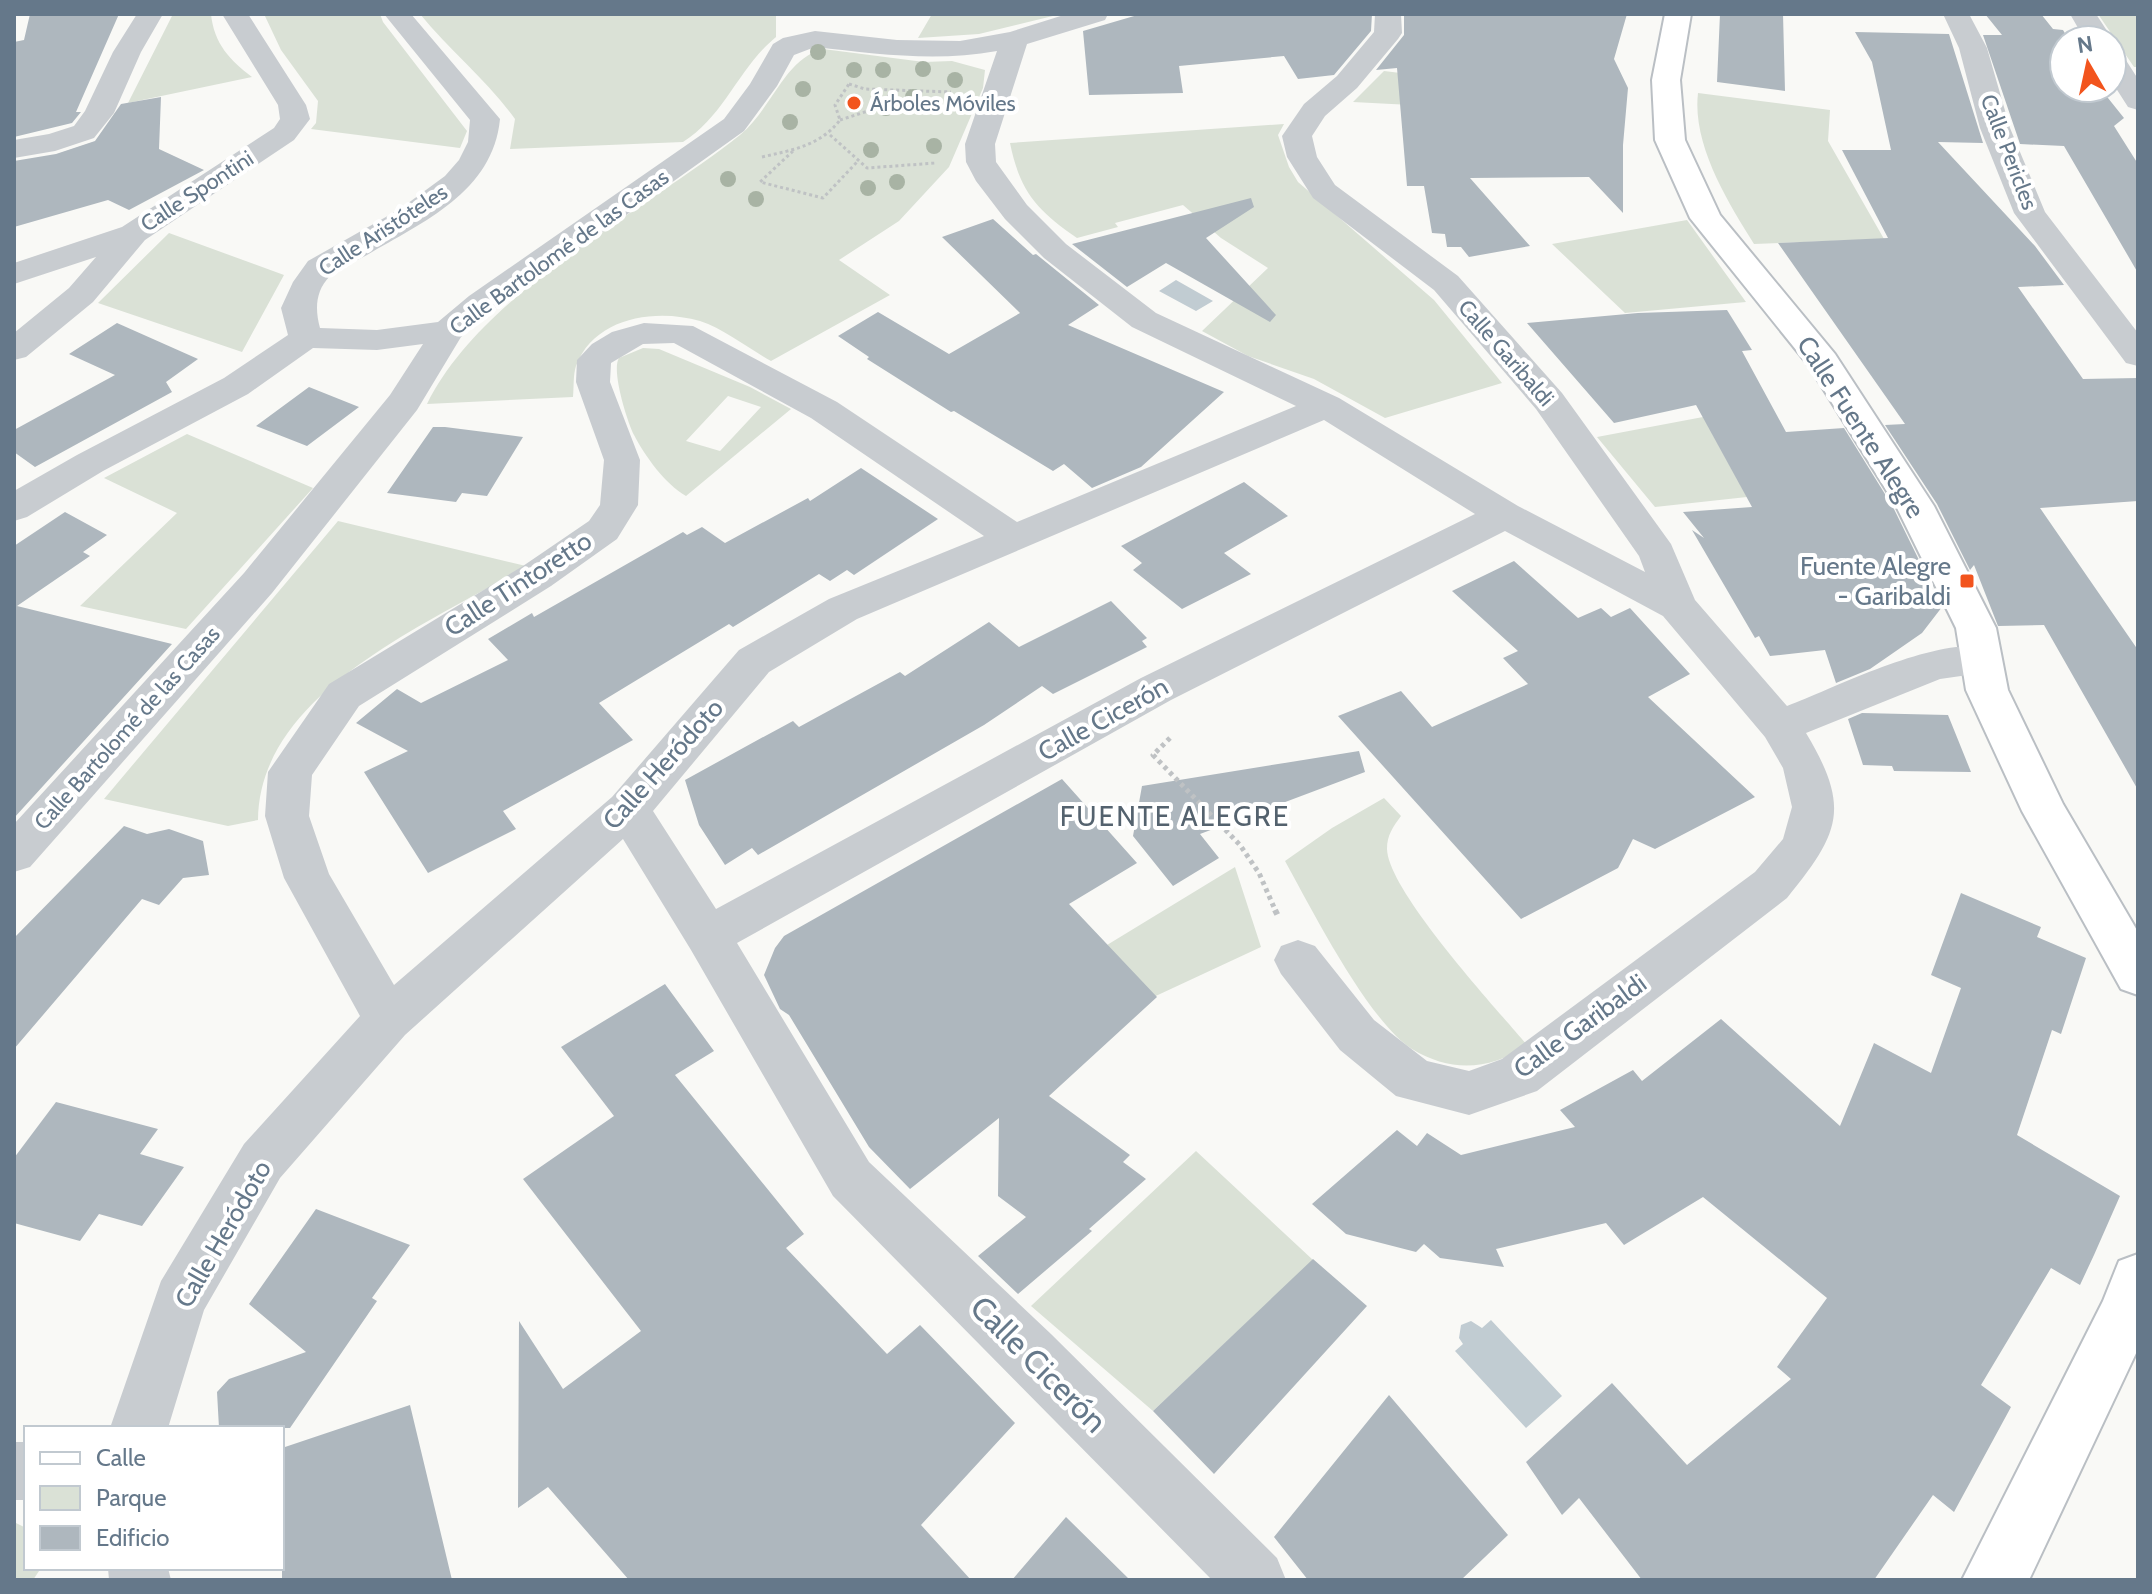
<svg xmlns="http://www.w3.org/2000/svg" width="2152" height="1594" font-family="Cabin,sans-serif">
<rect width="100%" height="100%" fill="#f9f9f6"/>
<path fill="#dae1d6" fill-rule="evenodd" d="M 173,14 L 211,14 C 214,44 230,60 252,77 L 128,103 Z
M 264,14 L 380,14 L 383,22 L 467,131 L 460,148 L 311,129 L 316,123 L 318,101 L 281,50 Z
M 420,14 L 776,14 L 776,37 C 739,67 724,117 683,142 L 510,149 L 515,119 C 487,80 450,51 420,14 Z
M 932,14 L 1061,14 L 979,34 L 918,38 Z
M 2098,14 L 2138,14 L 2138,67 L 2134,67 Z
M 823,49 L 924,62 L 952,61 L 985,70 L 983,88 L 949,167 L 899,221 L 839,260 L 890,295 L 771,361 C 748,348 724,329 700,321 C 656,308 594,317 576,366 C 573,375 574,387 573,397 L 427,404 C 482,292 643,212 740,135 C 772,109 784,59 823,49 Z
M 1384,71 L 1508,86 L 1507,110 L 1353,102 Z
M 1698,93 L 1830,110 L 1828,141 L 1884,239 L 1754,244 C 1727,201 1692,144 1698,93 Z
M 1284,124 L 1278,135 L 1289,167 L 1298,182 L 1434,300 L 1502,383 L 1385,418 L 1314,379 L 1248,356 L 1202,331 L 1268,268 L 1221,238 L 1183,205 L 1115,223 L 1118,227 L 1077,238 C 1037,210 1020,192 1010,143 Z
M 1687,220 L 1746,302 L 1625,313 L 1552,244 Z
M 169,233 L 284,275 L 242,352 L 98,303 Z
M 643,348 L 659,349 L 750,387 L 791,409 L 686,496 C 665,484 645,456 634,435 C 627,421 611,370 619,358 ZM 728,396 L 761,407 L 720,451 L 686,441 Z
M 1703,417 L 1747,497 L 1655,507 L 1597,437 Z
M 187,434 L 313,488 L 186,629 L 80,606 L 177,513 L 104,478 Z
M 338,521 L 526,566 C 432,623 259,691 258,820 L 228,826 L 104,799 Z
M 1384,798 L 1401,816 C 1393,827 1387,835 1387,849 C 1388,891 1496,1008 1527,1045 C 1491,1070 1451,1073 1412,1049 C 1368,1021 1311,908 1285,861 L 1332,828 Z
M 1235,867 L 1261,947 L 1145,1001 L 1043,984 Z
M 1196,1151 L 1313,1260 L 1153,1411 L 1031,1306 Z
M 14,1522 L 26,1528 L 26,1568 L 41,1568 L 33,1580 L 14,1580 Z"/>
<path fill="#c1ccd2" d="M 1176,280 L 1213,301 L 1196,311 L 1159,291 Z
M 1491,1320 L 1562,1396 L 1526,1428 L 1455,1351 L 1463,1344 L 1459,1338 L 1461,1325 L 1471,1321 L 1482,1328 Z"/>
<path fill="#aeb7be" d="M 30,14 L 119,14 L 76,112 L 81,112 L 72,123 L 14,137 L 14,42 L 24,40 Z
M 1141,14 L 1372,14 L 1371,31 L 1334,75 L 1298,79 L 1284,56 L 1179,66 L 1183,93 L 1089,95 L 1083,31 Z
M 1404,14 L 1627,14 L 1614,59 L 1628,88 L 1623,145 L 1623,213 L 1589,177 L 1470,178 L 1530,246 L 1469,257 L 1461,247 L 1447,247 L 1445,234 L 1432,233 L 1424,186 L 1407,186 L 1397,68 L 1376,70 L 1404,35 Z
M 1720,14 L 1783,14 L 1785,91 L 1717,82 Z
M 1985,14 L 2041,14 L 2053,29 L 2063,30 L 2069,40 L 2064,40 L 2064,88 L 2100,88 L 2124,118 L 2114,126 L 2138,164 L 2138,273 L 2064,146 L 2020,144 L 1983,35 L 2002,35 Z
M 1855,32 L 1949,34 L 1983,143 L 1938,142 L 2035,246 L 2064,285 L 2018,287 L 2083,379 L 2138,378 L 2138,501 L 2040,508 L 2138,650 L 2138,790 L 2044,625 L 1998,626 L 1974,565 L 1970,570 L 1937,504 L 1885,425 L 1905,424 L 1778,243 L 1888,238 L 1842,150 L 1891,150 L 1872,62 Z
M 161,97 L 159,149 L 204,170 L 129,210 L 108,200 L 14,227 L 14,161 L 56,154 L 95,141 L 121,104 Z
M 1251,198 L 1254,207 L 1206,238 L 1276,315 L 1270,322 L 1166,263 L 1127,287 L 1072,244 Z
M 993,219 L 1033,255 L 1036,254 L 1099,305 L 1068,325 L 1224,392 L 1141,467 L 1092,488 L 1064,464 L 1053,471 L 954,411 L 951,412 L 867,359 L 869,357 L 838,336 L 878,312 L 949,354 L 1020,313 L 942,237 Z
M 1727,310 L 1752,350 L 1742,351 L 1786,432 L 1844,428 L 1893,507 L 1942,607 L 1922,633 L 1870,669 L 1836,683 L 1825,650 L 1770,656 L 1759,636 L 1755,638 L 1692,530 L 1704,538 L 1683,512 L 1752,507 L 1696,405 L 1614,423 L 1527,323 L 1638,313 Z
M 117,323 L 198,359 L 166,382 L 172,392 L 35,467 L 14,452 L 14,430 L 115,375 L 69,354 Z
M 309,387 L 359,407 L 307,446 L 256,426 Z
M 433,427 L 445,427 L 523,437 L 487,496 L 462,493 L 456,502 L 387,493 Z
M 861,468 L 938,519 L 854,575 L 847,570 L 830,581 L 819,574 L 733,627 L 729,624 L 599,703 L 633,740 L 503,811 L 516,829 L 428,873 L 364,772 L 408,751 L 356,723 L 397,689 L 421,703 L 508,660 L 488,639 L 532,613 L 534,617 L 683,532 L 687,535 L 702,527 L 725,543 L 808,498 L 810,501 Z
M 1244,482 L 1288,516 L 1224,553 L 1251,574 L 1182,609 L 1133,570 L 1142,563 L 1121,546 Z
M 65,512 L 107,535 L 83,552 L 90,556 L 17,606 L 172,644 L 14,818 L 14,546 Z
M 1514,561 L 1578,618 L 1601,608 L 1611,617 L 1630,608 L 1690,674 L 1648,697 L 1755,797 L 1655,849 L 1633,839 L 1618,868 L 1521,919 L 1338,716 L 1401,691 L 1432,727 L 1528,684 L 1503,658 L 1518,651 L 1452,591 Z
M 1111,601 L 1147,638 L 1142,641 L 1147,647 L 1053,694 L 1042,686 L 984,725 L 758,855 L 752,848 L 725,865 L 699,825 L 685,780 L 754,742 L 793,721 L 799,727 L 900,672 L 905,676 L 989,622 L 1019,647 Z
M 1862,713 L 1948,715 L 1971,772 L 1894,771 L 1892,766 L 1863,765 L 1848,719 Z
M 1359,751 L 1365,772 L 1200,834 L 1219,858 L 1173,886 L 1133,836 L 1142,786 Z
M 1062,779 L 1137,863 L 1069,904 L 1157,997 L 1049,1096 L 1130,1155 L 1123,1162 L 1146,1179 L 1089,1229 L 1092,1231 L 1018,1294 L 978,1256 L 1026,1217 L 998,1196 L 999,1118 L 910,1189 L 869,1147 L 789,1015 L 780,1009 L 764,975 L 775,948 L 784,936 Z
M 124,826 L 147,834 L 169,829 L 203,841 L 209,875 L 183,878 L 159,905 L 142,899 L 14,1049 L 14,938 Z
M 1961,893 L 2041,927 L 2037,937 L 2086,958 L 2061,1034 L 2052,1030 L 2017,1135 L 2120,1196 L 2094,1255 L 2080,1285 L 2051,1268 L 1981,1385 L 2011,1407 L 1954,1512 L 1933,1495 L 1874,1580 L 1642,1580 L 1579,1498 L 1562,1515 L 1526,1462 L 1612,1383 L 1687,1465 L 1791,1379 L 1777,1367 L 1827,1298 L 1703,1197 L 1624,1245 L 1606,1223 L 1496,1249 L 1504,1267 L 1440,1258 L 1424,1244 L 1416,1252 L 1346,1234 L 1312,1204 L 1397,1130 L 1417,1146 L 1427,1133 L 1461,1155 L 1575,1127 L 1560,1110 L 1633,1070 L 1642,1081 L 1721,1019 L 1840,1126 L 1874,1043 L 1931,1073 L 1961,988 L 1931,975 Z
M 665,984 L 714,1051 L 675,1075 L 804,1234 L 786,1248 L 887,1354 L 920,1325 L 1015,1423 L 921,1525 L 971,1580 L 629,1580 L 548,1487 L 518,1508 L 519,1321 L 563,1389 L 641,1331 L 523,1179 L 614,1116 L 561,1047 Z
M 56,1102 L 158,1129 L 140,1154 L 184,1167 L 142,1226 L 99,1214 L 80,1241 L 14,1223 L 14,1158 Z
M 316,1209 L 410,1245 L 372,1298 L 377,1301 L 290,1428 L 219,1428 L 217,1392 L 229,1379 L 306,1352 L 249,1304 Z
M 1313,1259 L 1367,1306 L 1214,1474 L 1153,1411 Z
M 1389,1395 L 1508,1535 L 1461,1580 L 1308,1580 L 1274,1537 Z
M 410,1405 L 452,1580 L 282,1580 L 282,1448 Z
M 1066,1517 L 1130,1580 L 1012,1580 Z"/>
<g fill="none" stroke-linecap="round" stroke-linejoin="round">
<g stroke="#babfc4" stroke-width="4">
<path id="secondary" d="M 1665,14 L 1691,14 L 1680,80 L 1685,140 L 1720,215 L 1835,354 L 1934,506 L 1996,628 L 2008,690 L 2063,804 L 2138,932 L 2138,995 L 2121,989 L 2022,811 L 1966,690 L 1956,628 L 1896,506 L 1809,366 L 1690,218 L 1655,140 L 1652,80 Z
M 2138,1254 L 2138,1349 L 2029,1580 L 1962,1580 L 2103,1301 L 2119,1261 Z"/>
</g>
<path stroke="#bfc2c4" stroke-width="3" stroke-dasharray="3 3" stroke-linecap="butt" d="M 849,84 L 865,89 L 951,92
M 840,120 L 868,111 L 895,91
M 830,135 L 867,168 L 936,163
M 793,151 L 760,182 L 823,198 L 857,162
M 762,157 C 792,150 820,146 840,120 L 835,105 L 849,84"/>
<path stroke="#bfc2c4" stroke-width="5" stroke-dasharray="4 4" stroke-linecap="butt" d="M 1170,738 L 1153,755 L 1240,845 L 1259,873 L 1276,912"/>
<path stroke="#bfc2c4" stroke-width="6" stroke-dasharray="5 5" stroke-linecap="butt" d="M 1275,910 L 1278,916"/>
<path fill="#c8ccd0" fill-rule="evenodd" d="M 137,14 L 163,14 L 141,52 L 114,113 L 94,138 L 55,151 L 14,158 L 14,140 L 49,134 L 74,126 L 85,111 L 113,52 Z
M 222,14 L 248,14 L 306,105 L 310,119 L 294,140 L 145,240 L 93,302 L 26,357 L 14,360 L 14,333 L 69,288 L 96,257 L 14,284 L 14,263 L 122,227 L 274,128 L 280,119 L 278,105 Z
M 384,14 L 411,14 L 500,119 C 493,192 423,222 367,255 C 355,262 339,267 330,276 C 315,291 315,310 320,328 L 377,330 L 438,322 L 469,296 L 724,119 L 750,84 L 773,44 L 783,38 L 815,31 L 897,40 L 960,41 L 1010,32 L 1067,14 L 1108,14 L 1105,20 L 1027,44 L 995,144 L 996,162 L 1027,205 L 1066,244 L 1156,313 L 1339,398 L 1518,506 L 1645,572 L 1639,556 L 1536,409 L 1434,290 L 1313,198 L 1287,157 L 1282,136 L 1304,104 L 1337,76 L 1374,32 L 1375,14 L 1401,14 L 1402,33 L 1398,39 L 1357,88 L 1325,116 L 1312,136 L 1317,157 L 1335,185 L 1458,276 L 1562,393 L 1671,544 L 1695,600 L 1787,706 C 1840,686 1941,633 1996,649 L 2002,660 L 1996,671 L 1940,679 L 1806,733 C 1851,808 1840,833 1787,898 L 1537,1091 L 1469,1115 L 1396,1096 L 1340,1050 L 1281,974 L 1274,960 L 1281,946 L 1298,940 L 1315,946 L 1374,1020 L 1427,1061 L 1469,1071 L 1502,1059 L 1755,872 L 1783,839 L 1792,807 L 1783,768 L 1765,737 L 1663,616 L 1505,531 L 1171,700 L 737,943 L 869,1162 L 1051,1334 L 1277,1558 L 1286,1580 L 1212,1580 L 833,1196 L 691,950 L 623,839 L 405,1035 L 280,1178 L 204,1310 L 168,1428 L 110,1428 L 161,1281 L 244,1144 L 360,1016 L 284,878 L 265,816 L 268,772 L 329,684 L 523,566 L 589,521 L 600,505 L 604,460 L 576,382 L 577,360 L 592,344 L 612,332 L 644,323 L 693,326 L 837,402 L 1017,522 L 1296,406 L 1132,327 L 1044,258 L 1005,219 L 976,181 L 966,162 L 965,144 L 997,51 C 936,62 877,54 815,47 L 794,55 L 777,86 L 744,131 L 493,310 L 461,337 L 417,410 L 272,593 L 30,867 L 14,872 L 14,824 L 244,573 L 390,395 L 423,344 L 377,350 L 313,348 L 248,394 L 103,471 L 27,517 L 14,521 L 14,491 L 77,455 L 224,378 L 288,335 L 281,308 L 293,282 L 308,261 L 400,209 L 445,176 L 459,160 L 468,142 L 470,120 ZM 674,343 L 811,418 L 984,536 L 829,599 L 739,650 L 612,797 L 394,985 L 329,874 L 309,816 L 312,775 L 359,706 L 551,586 L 617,539 L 638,505 L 640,460 L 610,382 L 611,363 L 643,344 ZM 1324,420 L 1475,514 L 1141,678 L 716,909 L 653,811 L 769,672 L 857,619 Z
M 1943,14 L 1969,14 L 1987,48 L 2010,128 L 2045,212 L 2138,333 L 2138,366 L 2126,363 L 2014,213 L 1980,128 L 1959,48 Z
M 2070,14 L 2096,14 L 2113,40 L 2085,40 Z
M 2112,52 L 2122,54 L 2138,79 L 2138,110 L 2128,107 L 2112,82 Z
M 14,1442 L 26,1442 L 26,1500 L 14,1500 Z
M 108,1568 L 168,1568 L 171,1580 L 109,1580 Z"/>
<use href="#secondary" fill="#fff" fill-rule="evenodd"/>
</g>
<g fill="#a8b3a4">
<circle cx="818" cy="52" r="8"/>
<circle cx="923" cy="69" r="8"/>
<circle cx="854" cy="70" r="8"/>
<circle cx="883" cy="70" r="8"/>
<circle cx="955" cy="80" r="8"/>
<circle cx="803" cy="89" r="8"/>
<circle cx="913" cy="97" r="8"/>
<circle cx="886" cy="108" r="8"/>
<circle cx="790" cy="122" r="8"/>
<circle cx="934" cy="146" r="8"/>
<circle cx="871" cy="150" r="8"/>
<circle cx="728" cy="179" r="8"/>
<circle cx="897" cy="182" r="8"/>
<circle cx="868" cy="188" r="8"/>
<circle cx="756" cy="199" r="8"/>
</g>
<g fill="#f2541d" stroke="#fff" stroke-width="3">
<circle cx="854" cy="103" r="8"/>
<rect x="1959" y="573" width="16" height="16" rx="4"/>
</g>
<g text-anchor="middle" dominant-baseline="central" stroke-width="8" stroke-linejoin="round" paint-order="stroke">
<g font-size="22" fill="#65788a" stroke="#fff" text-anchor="start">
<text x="870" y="103">Árboles Móviles</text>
</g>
<g font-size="22" fill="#65788a" stroke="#fff">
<text transform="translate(2009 152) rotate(69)">Calle Pericles</text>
<text transform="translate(197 191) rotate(-33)">Calle Spontini</text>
<text transform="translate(383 230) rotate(-33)">Calle Aristóteles</text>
<text transform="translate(559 252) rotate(-36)">Calle Bartolomé de las Casas</text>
<text transform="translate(1506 353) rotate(49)">Calle Garibaldi</text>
<text transform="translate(127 728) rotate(-48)">Calle Bartolomé de las Casas</text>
</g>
<g font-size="26" fill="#65788a" stroke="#fff">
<text transform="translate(1861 427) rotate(57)">Calle Fuente Alegre</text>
<text transform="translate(518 584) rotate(-33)">Calle Tintoretto</text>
<text transform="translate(1103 719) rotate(-29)">Calle Cicerón</text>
<text transform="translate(663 764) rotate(-48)">Calle Heródoto</text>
<text transform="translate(1580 1026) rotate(-36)">Calle Garibaldi</text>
<text transform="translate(223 1234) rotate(-60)">Calle Heródoto</text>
</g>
<g font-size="26" fill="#65788a" stroke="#fff" text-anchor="end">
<text x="1951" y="566">Fuente Alegre<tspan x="1951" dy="30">- Garibaldi</tspan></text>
</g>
<g font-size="28" letter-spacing="2" fill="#54626e" stroke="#fff">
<text x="1175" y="816">FUENTE ALEGRE</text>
</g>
<g font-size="32" fill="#65788a" stroke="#fff">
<text transform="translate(1039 1364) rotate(45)">Calle Cicerón</text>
</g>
</g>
<rect width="2152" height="1594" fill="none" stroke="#65788a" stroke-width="32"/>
<rect x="24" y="1426" width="260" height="144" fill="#ffffff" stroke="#c1c9d0" stroke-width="2"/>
<rect x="40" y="1452" width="40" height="12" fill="#ffffff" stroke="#c1c9d0" stroke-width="2"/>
<text x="96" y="1466" font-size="24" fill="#65788a">Calle</text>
<rect x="40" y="1486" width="40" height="24" fill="#dae1d6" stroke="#c1c9d0" stroke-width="2"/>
<text x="96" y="1506" font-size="24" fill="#65788a">Parque</text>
<rect x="40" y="1526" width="40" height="24" fill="#aeb7be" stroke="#c1c9d0" stroke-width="2"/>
<text x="96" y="1546" font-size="24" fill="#65788a">Edificio</text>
<g transform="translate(2088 64) rotate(351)"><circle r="38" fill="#ffffff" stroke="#c1c9d0" stroke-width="2"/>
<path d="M0-6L14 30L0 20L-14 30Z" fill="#f2541d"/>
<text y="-12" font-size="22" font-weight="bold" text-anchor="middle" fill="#65788a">N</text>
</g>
</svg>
